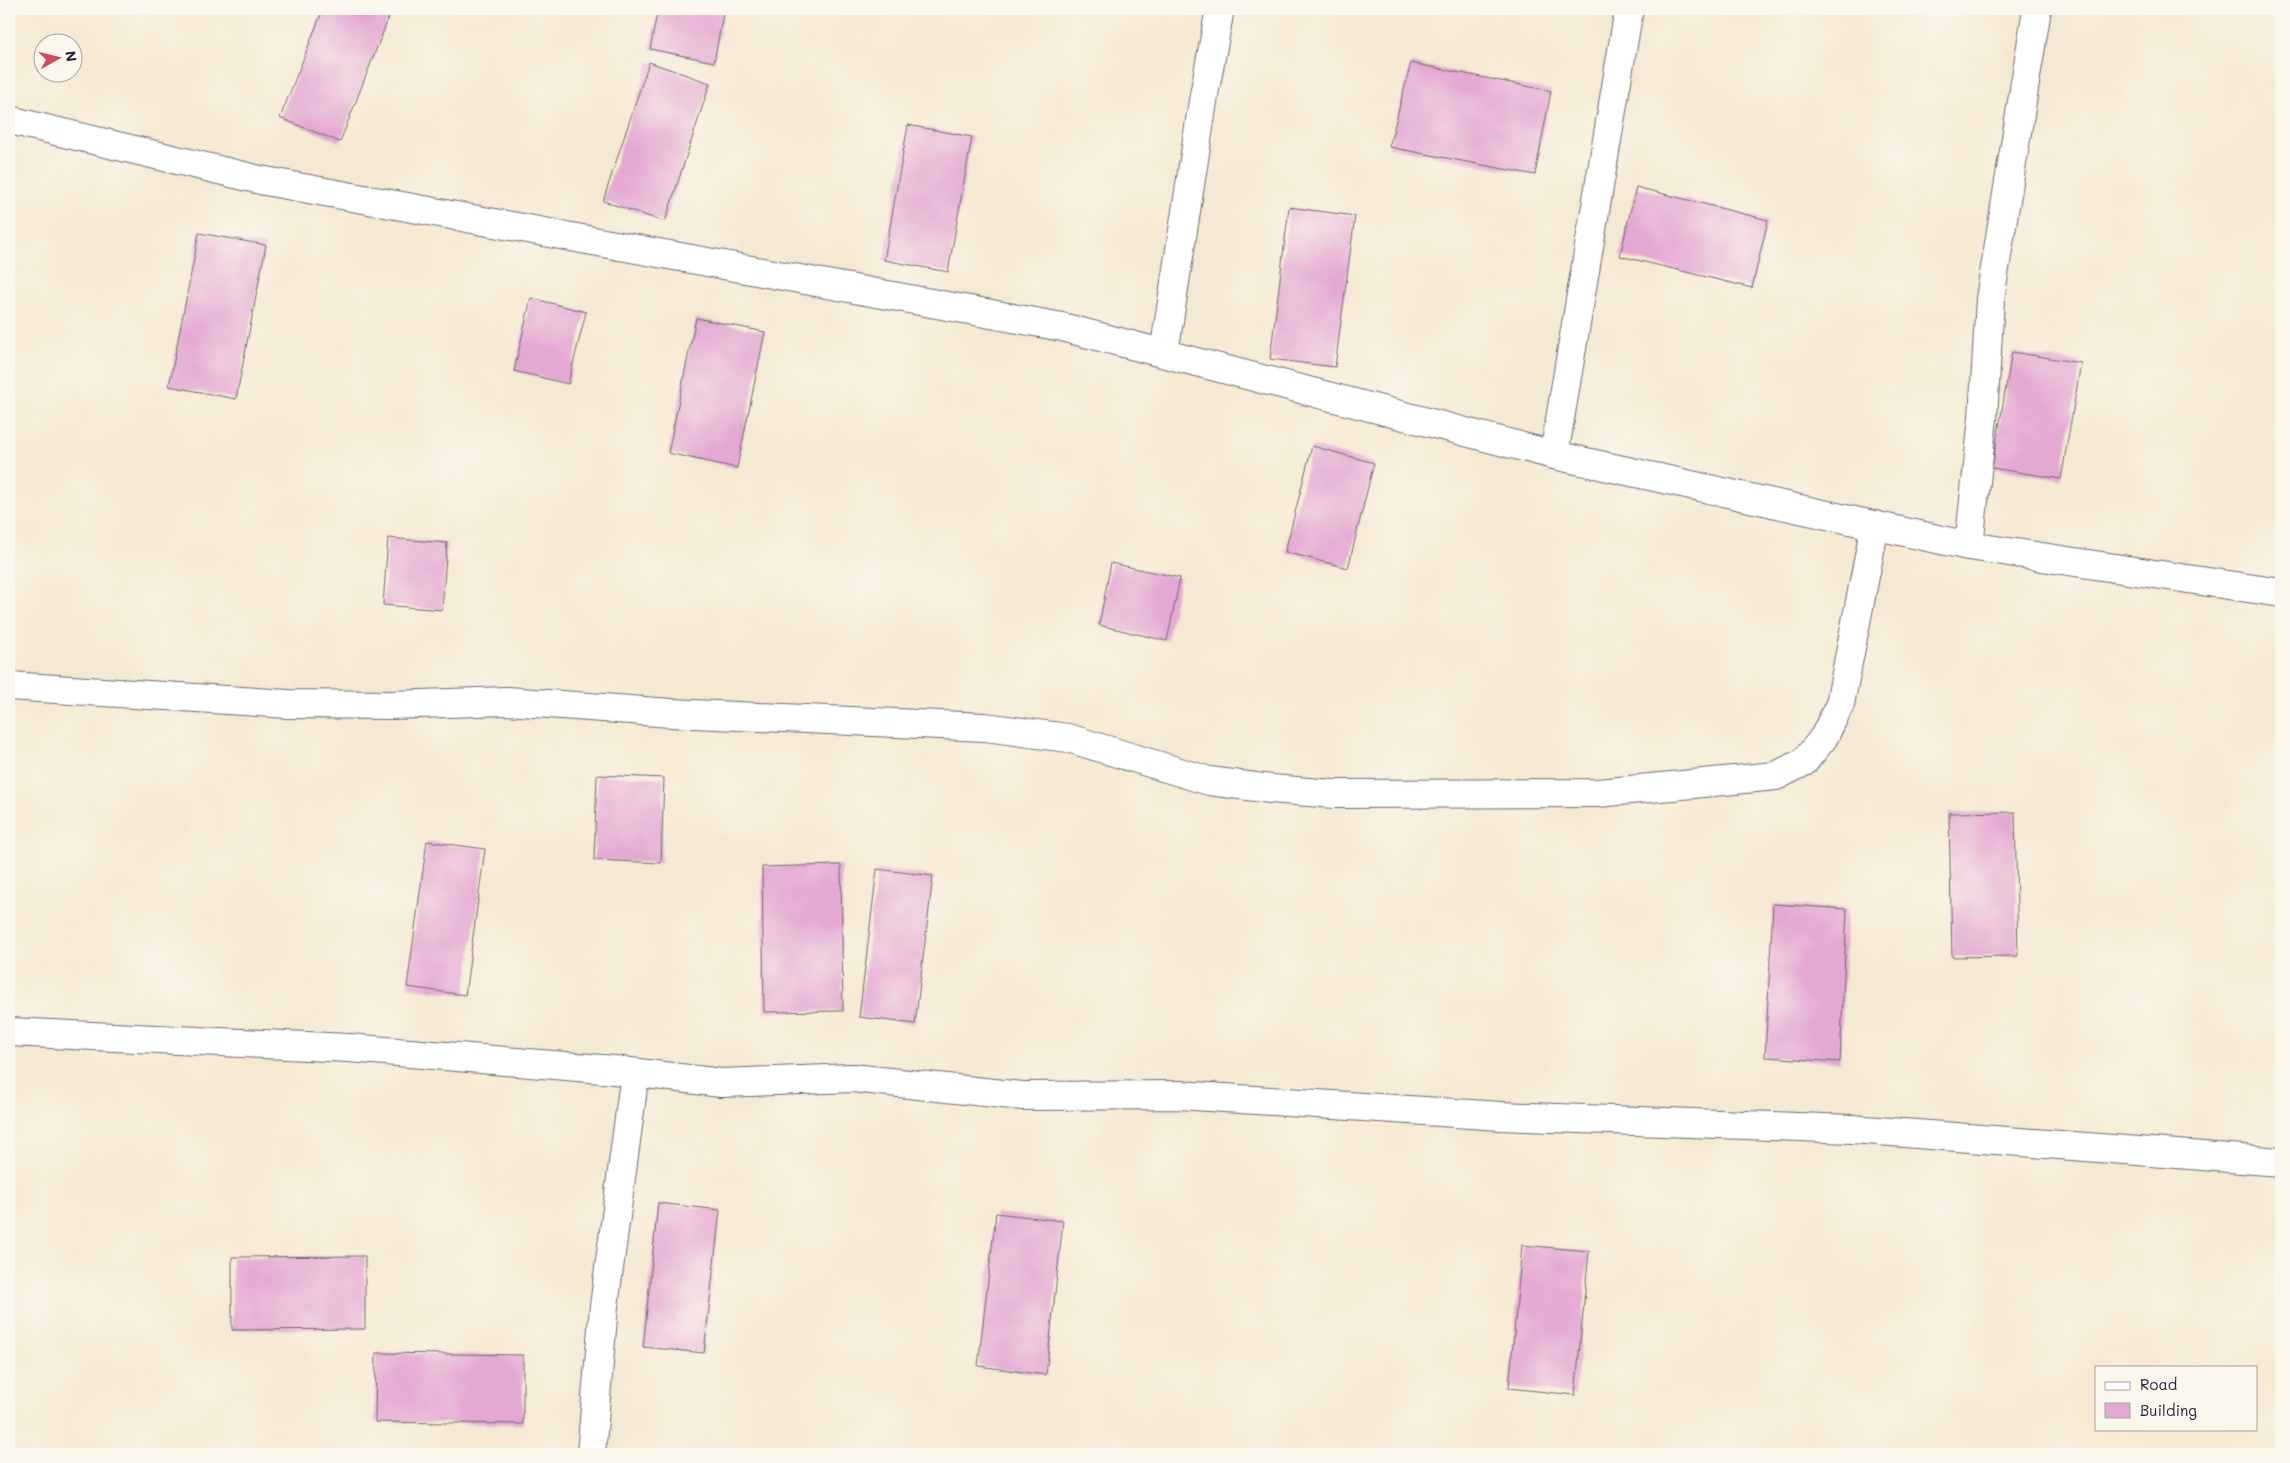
<svg xmlns="http://www.w3.org/2000/svg" width="2290" height="1463" font-family="Mali,sans-serif">
<rect width="100%" height="100%" fill="#fbf7ec"/>
<filter id="ink" filterUnits="userSpaceOnUse"><feTurbulence type="fractalNoise" baseFrequency=".02" numOctaves="2"/><feDisplacementMap in="SourceGraphic" scale="10" xChannelSelector="R" yChannelSelector="G"/><feConvolveMatrix kernelMatrix="1 2 1 2 8 2 1 2 1" color-interpolation-filters="sRGB"/></filter>
<filter id="wash" filterUnits="userSpaceOnUse"><feTurbulence type="fractalNoise" baseFrequency=".0096" numOctaves="4" result="noise"/><feDisplacementMap in="SourceGraphic" scale="20" xChannelSelector="R" yChannelSelector="G"/><feGaussianBlur stdDeviation="1.12" result="paint"/><feColorMatrix in="noise" values="0 0 0 0 0 0 0 0 0 0 0 0 0 0 0 0 0 1.4 0 .05"/><feComposite in="paint" operator="in"/></filter>
<g filter="url(#wash)">
<rect width="100%" height="100%" fill="#f4e9d2"/>
<g id="blocks">
<path fill="#e4a9d2" d="M 323,9 L 392,9 L 340,142 L 280,118 Z
M 658,9 L 724,9 L 714,62 L 650,49 Z
M 649,62 L 710,83 L 665,222 L 603,201 Z
M 1411,63 L 1551,91 L 1535,175 L 1389,147 Z
M 908,125 L 972,137 L 948,272 L 884,260 Z
M 1636,187 L 1768,220 L 1752,288 L 1620,256 Z
M 1289,207 L 1355,216 L 1335,367 L 1270,359 Z
M 199,233 L 266,245 L 236,399 L 169,386 Z
M 531,298 L 586,312 L 568,384 L 514,371 Z
M 696,318 L 765,332 L 737,468 L 668,453 Z
M 2012,352 L 2081,363 L 2061,479 L 1992,468 Z
M 1312,446 L 1374,463 L 1348,568 L 1285,552 Z
M 388,538 L 447,543 L 442,610 L 383,605 Z
M 1111,563 L 1180,578 L 1167,641 L 1099,625 Z
M 597,775 L 664,778 L 661,863 L 594,860 Z
M 2015,812 L 2018,956 L 1952,957 L 1949,813 Z
M 427,841 L 485,849 L 465,995 L 407,987 Z
M 841,865 L 843,1011 L 764,1012 L 762,867 Z
M 877,869 L 933,876 L 915,1024 L 859,1017 Z
M 1773,904 L 1847,909 L 1840,1062 L 1765,1057 Z
M 658,1203 L 720,1210 L 704,1353 L 643,1347 Z
M 996,1213 L 1063,1221 L 1046,1375 L 978,1366 Z
M 1522,1245 L 1589,1251 L 1575,1395 L 1509,1388 Z
M 365,1256 L 365,1329 L 232,1330 L 232,1257 Z
M 376,1353 L 523,1355 L 523,1424 L 375,1422 Z"/>
</g>
</g>
<g filter="url(#ink)">
<use href="#blocks" fill-opacity="0" stroke="#6c6870" stroke-width="1"/>
<g fill="none" stroke-linecap="round" stroke-linejoin="round">
<g stroke="#6c6870" stroke-width="30">
<path id="street" d="M 9,120 L 260,180 L 1062,327 L 1554,455 L 1969,546 L 2281,593
M 1164,353 L 1204,95 L 1220,9
M 1554,455 L 1629,9
M 1969,546 L 1983,418 L 1990,299 L 2037,9
M 9,686 L 288,704 L 391,705 L 507,701 L 671,713 L 985,727 L 1068,738 L 1209,781 L 1271,789 L 1334,794 L 1598,793 L 1776,776 L 1804,762 L 1824,737 L 1840,704 L 1875,525
M 9,1032 L 349,1048 L 614,1070 L 721,1083 L 852,1078 L 1022,1096 L 1179,1095 L 1501,1116 L 1852,1129 L 2281,1162
M 591,1454 L 604,1306 L 635,1073"/>
</g>
<use href="#street" stroke="#fff" stroke-width="28"/>
</g>
</g>
<rect width="2290" height="1463" fill="none" stroke="#fbf7ec" stroke-width="30"/>
<rect x="2095" y="1366" width="162" height="65" fill="#fbf7ec" stroke="#a4a2a5"/>
<rect x="2105" y="1382" width="25" height="8" fill="#ffffff" stroke="#a4a2a5"/>
<text x="2140" y="1390" font-size="15" fill="#22223b">Road</text>
<rect x="2105" y="1403" width="25" height="15" fill="#e4a9d2" stroke="#a4a2a5"/>
<text x="2140" y="1416" font-size="15" fill="#22223b">Building</text>
<g transform="translate(58 58) rotate(82)"><circle r="24" fill="#fbf7ec" stroke="#a4a2a5"/>
<path d="M0-4L9 19L0 12L-9 19Z" fill="#d1495b"/>
<text y="-8" font-size="14" font-weight="bold" text-anchor="middle" fill="#22223b">N</text>
</g>
</svg>
